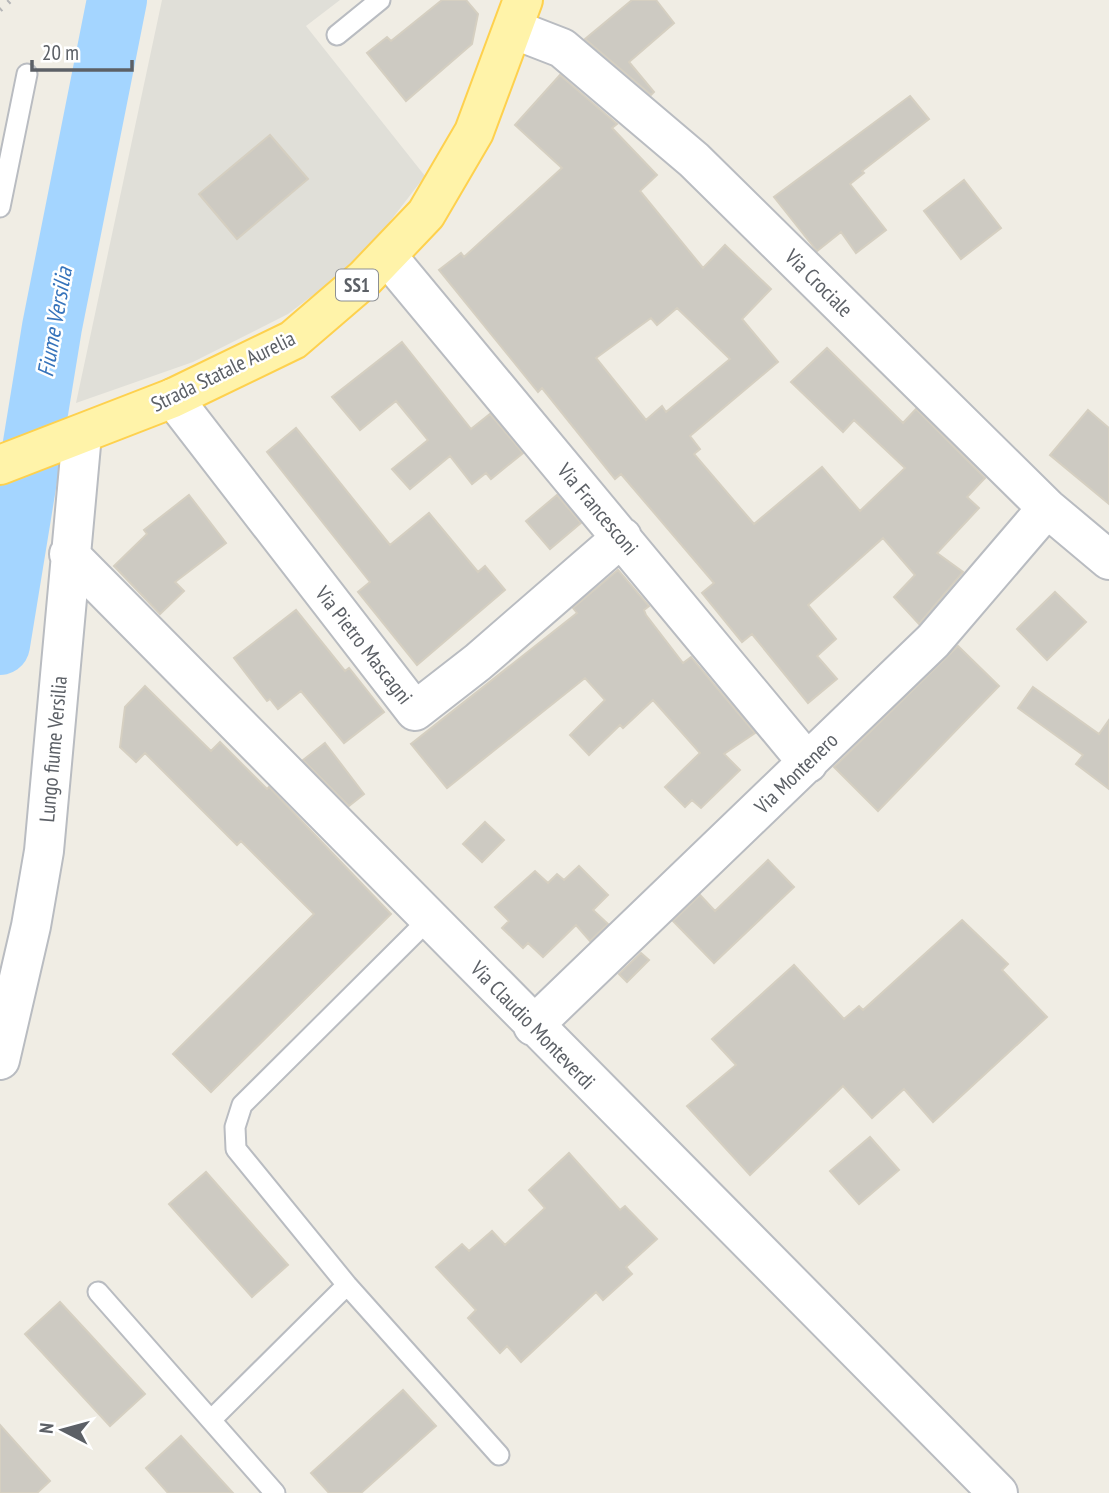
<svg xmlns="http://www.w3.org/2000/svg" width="1109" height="1493" font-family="'PT Sans Narrow',sans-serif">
<rect width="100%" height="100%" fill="#f0ede4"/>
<path fill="#e0dfd8" d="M 162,0 L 340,0 L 306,26 L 425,176 L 361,259 L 288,314 L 193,362 L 76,403 Z"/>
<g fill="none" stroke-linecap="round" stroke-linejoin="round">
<path stroke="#a4d5ff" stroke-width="60" d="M 0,645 L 52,327 L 117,0"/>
</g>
<path fill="#cdcac2" stroke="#d5cfc1" stroke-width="2" fill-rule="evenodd" d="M 442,0 L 466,0 L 478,14 L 472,44 L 406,101 L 367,53 L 387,37 L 391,41 Z
M 632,0 L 656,0 L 674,23 L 629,62 L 654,92 L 651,95 L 585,39 Z
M 560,75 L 617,124 L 612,128 L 657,175 L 640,191 L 703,268 L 725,245 L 771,289 L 742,319 L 778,362 L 690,436 L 700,449 L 694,454 L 754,524 L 822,467 L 860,511 L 905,468 L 854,420 L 843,432 L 791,382 L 827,348 L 903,423 L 916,409 L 985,478 L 967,497 L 979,508 L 937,553 L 963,572 L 919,624 L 894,597 L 915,575 L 883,538 L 808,605 L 836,639 L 817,656 L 837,679 L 808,703 L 752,634 L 742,642 L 702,593 L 714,583 L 621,474 L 615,479 L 542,388 L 538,392 L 439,270 L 461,253 L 464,257 L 562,168 L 515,125 ZM 677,308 L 730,359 L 666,412 L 662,406 L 646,420 L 596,358 L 651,318 L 657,325 Z
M 910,96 L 929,119 L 862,171 L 864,173 L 850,184 L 886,230 L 856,253 L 841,232 L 817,251 L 774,197 Z
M 270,135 L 308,179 L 237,239 L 199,194 Z
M 964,180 L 1001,228 L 961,259 L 924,211 Z
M 402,342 L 471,429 L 490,414 L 523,453 L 491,479 L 486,473 L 472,484 L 450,456 L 410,489 L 392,469 L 428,440 L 396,401 L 360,430 L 332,397 Z
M 1088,410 L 1109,428 L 1109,504 L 1050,455 Z
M 296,428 L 390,545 L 429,513 L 478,572 L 485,566 L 505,590 L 417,665 L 358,592 L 370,582 L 267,452 Z
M 189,495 L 226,543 L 175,582 L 184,591 L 160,614 L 114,566 L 147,534 L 144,530 Z
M 557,495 L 581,523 L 550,549 L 526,521 Z
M 618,570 L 649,606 L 644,610 L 646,615 L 683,663 L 691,657 L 755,733 L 724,754 L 740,770 L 701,808 L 692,800 L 685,807 L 665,787 L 700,753 L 653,700 L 623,728 L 620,725 L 589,755 L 570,735 L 605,700 L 585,678 L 447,788 L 411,744 L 577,613 L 573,608 Z
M 1055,592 L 1086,622 L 1047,660 L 1017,629 Z
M 296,610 L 345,671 L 349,668 L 384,712 L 344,743 L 301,691 L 278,709 L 270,699 L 267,701 L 234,658 Z
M 958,646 L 999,686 L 878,811 L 834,767 Z
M 145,686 L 211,751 L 220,742 L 267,789 L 269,787 L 391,914 L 211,1092 L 173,1054 L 314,914 L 241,841 L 237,845 L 145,753 L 136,762 L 120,747 L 125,707 Z
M 1033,687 L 1099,734 L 1109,720 L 1109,789 L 1076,764 L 1083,755 L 1018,708 Z
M 325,743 L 364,794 L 349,806 L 303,760 Z
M 485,822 L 504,840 L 482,862 L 463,844 Z
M 768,860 L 794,887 L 714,963 L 673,921 L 700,895 L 715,911 Z
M 579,866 L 608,895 L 593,910 L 608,924 L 590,941 L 576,925 L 543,957 L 528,943 L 523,948 L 502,928 L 509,921 L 495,907 L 535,871 L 548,883 L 557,874 L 564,880 Z
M 962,920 L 1008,964 L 1002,970 L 1047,1017 L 933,1122 L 904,1089 L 872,1118 L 843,1086 L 750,1175 L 687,1106 L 736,1065 L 712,1039 L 794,965 L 844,1019 L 859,1006 L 863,1010 Z
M 641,953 L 649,960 L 627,982 L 619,974 Z
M 870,1137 L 899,1170 L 859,1204 L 830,1171 Z
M 569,1153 L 620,1210 L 625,1206 L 657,1239 L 626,1267 L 632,1274 L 603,1300 L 596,1292 L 521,1362 L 507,1346 L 500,1353 L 468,1318 L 476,1310 L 436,1267 L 462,1244 L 469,1251 L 492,1231 L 505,1245 L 545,1208 L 529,1190 Z
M 206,1172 L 288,1265 L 252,1297 L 169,1204 Z
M 60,1302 L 145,1394 L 110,1426 L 25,1334 Z
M 403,1390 L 436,1426 L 361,1493 L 329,1493 L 311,1473 Z
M 0,1425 L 50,1481 L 37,1493 L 0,1493 Z
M 181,1436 L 233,1493 L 168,1493 L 146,1468 Z"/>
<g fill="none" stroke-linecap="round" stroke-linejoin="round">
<g stroke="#b9bcc1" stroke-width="23">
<path id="service" d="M 337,35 L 380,0
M 0,207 L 27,74
M 430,918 L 242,1105 L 235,1127 L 236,1149 L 347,1285 L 499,1455
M 98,1292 L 275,1493
M 212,1419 L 347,1285"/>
</g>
<g stroke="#b9bcc1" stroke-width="42">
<path id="minor" d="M 513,29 L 562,48 L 694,160 L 1047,508 L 1109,560
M 387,256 L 808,763
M 173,398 L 415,711 L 478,662 L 622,537
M 69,554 L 998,1493
M 533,1026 L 933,641 L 1047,508
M 0,1060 L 31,926 L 44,851 L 82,434"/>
</g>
<g stroke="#fed14e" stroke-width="42">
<path id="primary" d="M 0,465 L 173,398 L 293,340 L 364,279 L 426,214 L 474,132 L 523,0"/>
</g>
<use href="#service" stroke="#fff" stroke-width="19"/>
<use href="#minor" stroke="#fff" stroke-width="38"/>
<use href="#primary" stroke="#fff3a9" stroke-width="38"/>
<path stroke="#b5b6b7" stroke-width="5" stroke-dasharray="2 9" stroke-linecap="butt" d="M 0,10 L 11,0"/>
</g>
<g text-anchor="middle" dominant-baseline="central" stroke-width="5" stroke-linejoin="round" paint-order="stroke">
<rect fill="#fff" stroke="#8d9094" stroke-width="2" x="336" y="269.5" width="42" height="31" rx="5"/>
<g font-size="19" font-weight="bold" fill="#5c6066">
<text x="357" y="285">SS1</text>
</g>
<g font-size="21" fill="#5c6066" stroke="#fff">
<text transform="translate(819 283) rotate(45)">Via Crociale</text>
<text transform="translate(223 371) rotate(-26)">Strada Statale Aurelia</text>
<text transform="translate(598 509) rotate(50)">Via Francesconi</text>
<text transform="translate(364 645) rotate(52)">Via Pietro Mascagni</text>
<text transform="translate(53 749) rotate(-85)">Lungo fiume Versilia</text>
<text transform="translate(796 773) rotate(-44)">Via Montenero</text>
<text transform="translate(533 1025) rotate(46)">Via Claudio Monteverdi</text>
</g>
<g font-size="23" font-style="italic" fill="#3774bb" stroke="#fff">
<text transform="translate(54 322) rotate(-80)">Fiume Versilia</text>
</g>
</g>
<g transform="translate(63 1430) rotate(276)" stroke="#ffffff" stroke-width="5" paint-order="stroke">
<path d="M0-5L12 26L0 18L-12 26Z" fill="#5c6066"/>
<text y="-10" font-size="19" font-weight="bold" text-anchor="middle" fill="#5c6066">N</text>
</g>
<path d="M32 60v10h100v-10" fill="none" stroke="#5c6066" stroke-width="3.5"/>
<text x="42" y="60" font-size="21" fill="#5c6066" stroke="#ffffff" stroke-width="5" paint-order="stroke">20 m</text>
</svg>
